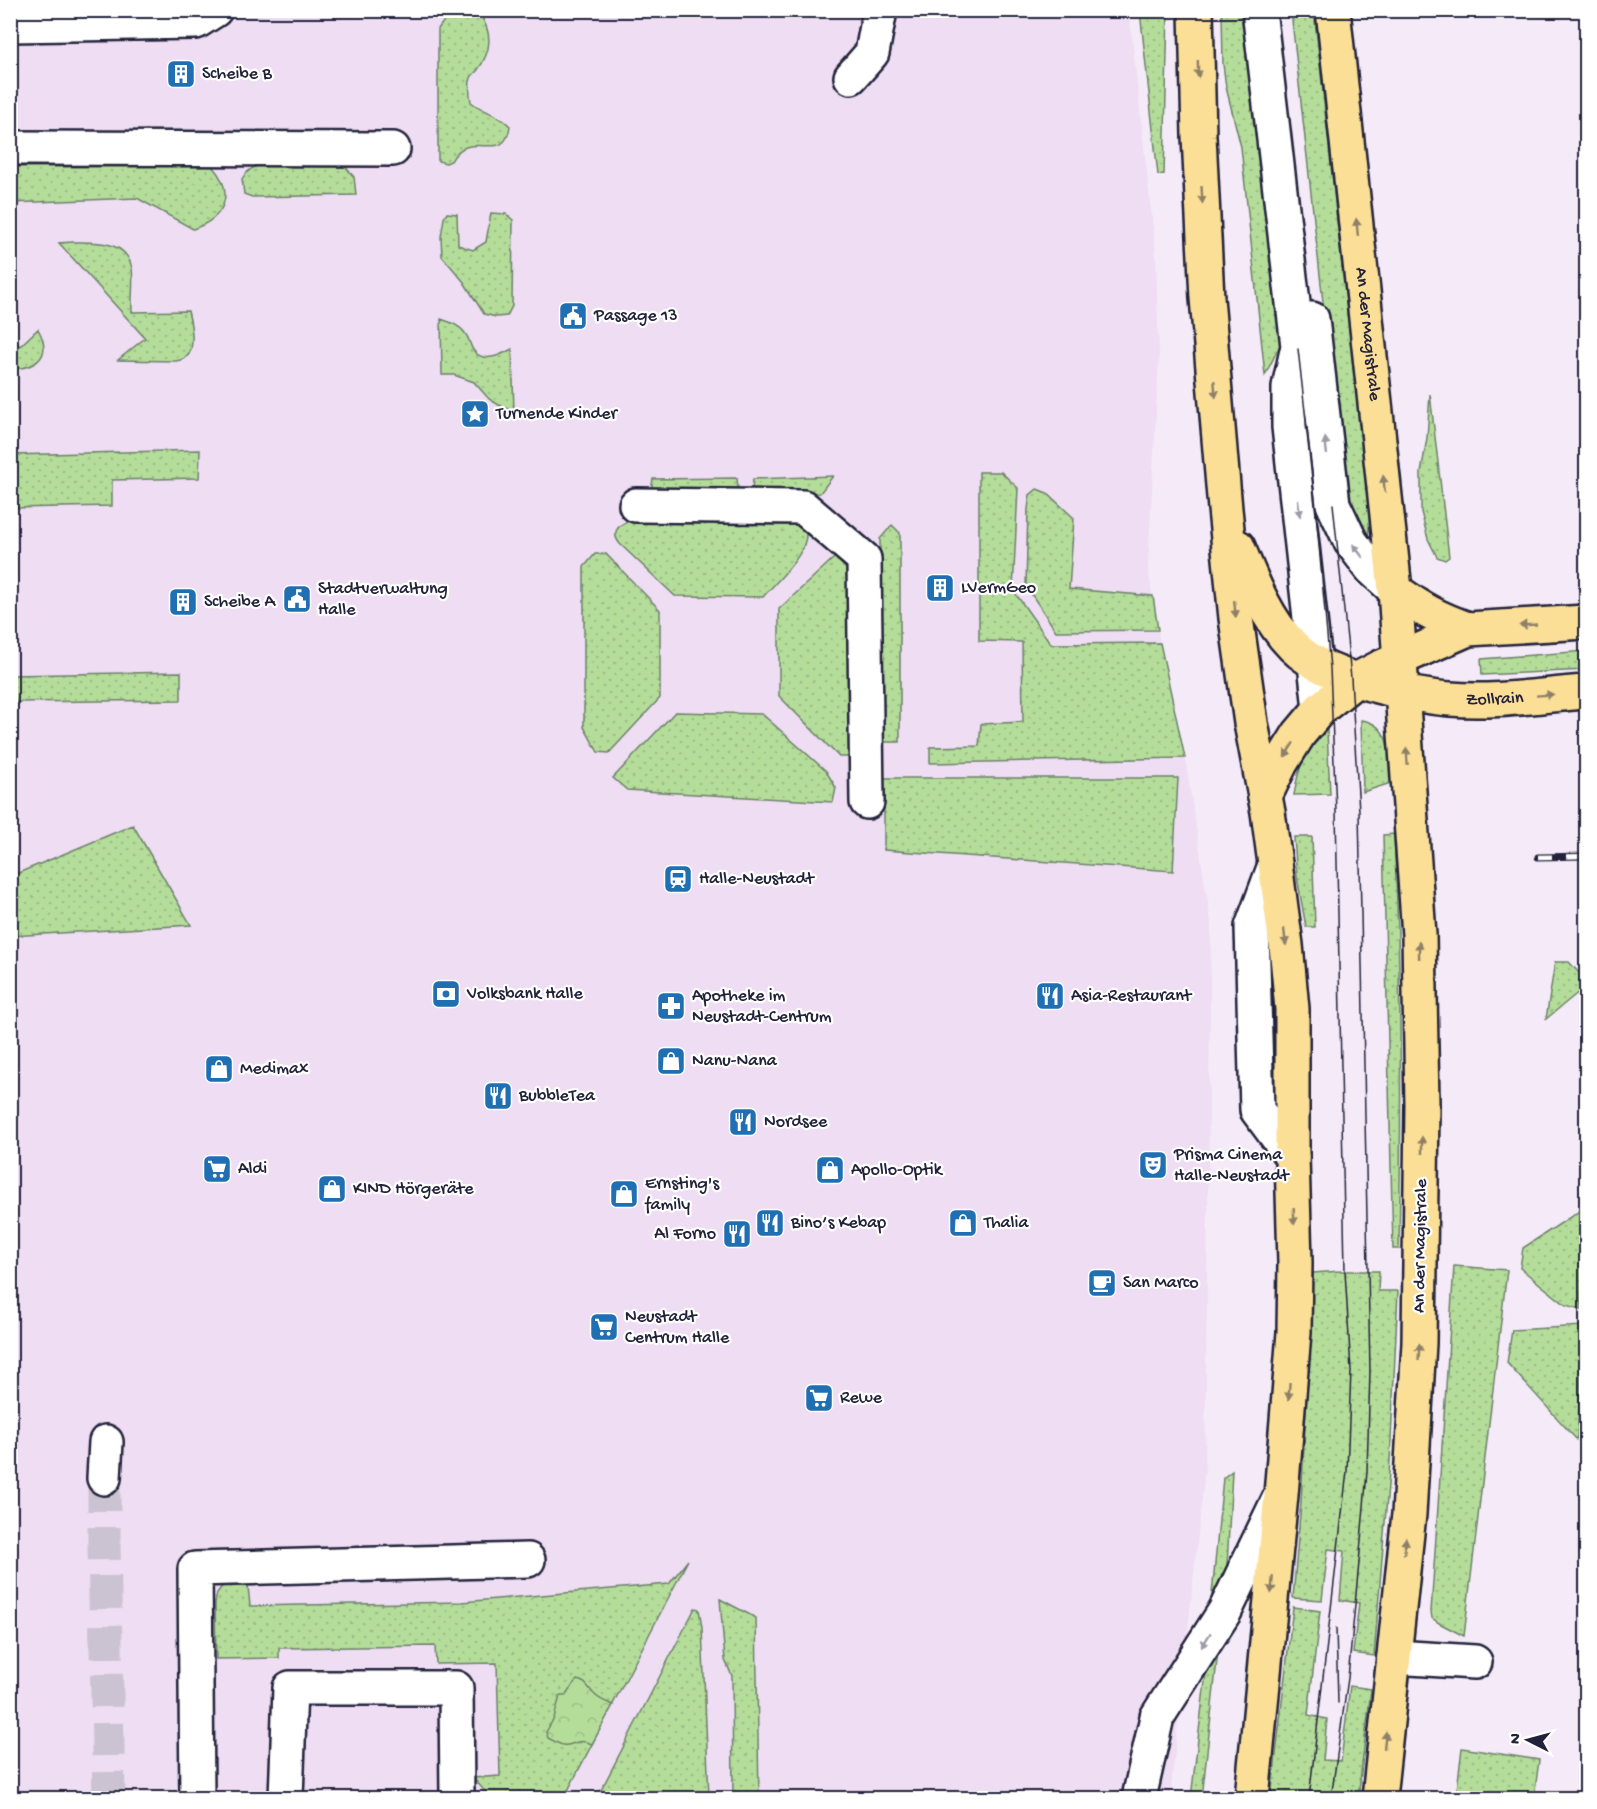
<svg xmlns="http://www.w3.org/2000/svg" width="1597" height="1809" font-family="'Gochi Hand',sans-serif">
<defs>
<pattern id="grass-dots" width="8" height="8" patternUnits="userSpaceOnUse" patternTransform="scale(1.5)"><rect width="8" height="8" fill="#b5dd9a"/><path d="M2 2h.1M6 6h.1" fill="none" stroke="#9bbd86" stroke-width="1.8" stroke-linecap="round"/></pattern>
<pattern id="park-crowns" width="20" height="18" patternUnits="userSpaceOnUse" patternTransform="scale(1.5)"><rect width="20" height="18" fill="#b5dd9a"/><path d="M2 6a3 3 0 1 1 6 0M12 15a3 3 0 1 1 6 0" fill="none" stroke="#9bbd86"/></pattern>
</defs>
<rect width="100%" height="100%" fill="#f5ebf8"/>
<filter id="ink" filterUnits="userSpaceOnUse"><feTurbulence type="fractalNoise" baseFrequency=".0167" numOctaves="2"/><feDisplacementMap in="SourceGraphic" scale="12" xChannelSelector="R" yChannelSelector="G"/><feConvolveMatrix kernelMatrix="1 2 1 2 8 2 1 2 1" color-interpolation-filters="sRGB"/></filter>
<g filter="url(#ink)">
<path fill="#eeddf3" d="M 11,11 L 1129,11 L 1156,255 L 1159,357 L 1148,568 L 1160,643 L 1185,758 L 1211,922 L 1205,1470 L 1170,1798 L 11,1798 Z"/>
<path fill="url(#grass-dots)" stroke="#6c806a" stroke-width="1.5" d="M 1140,11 L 1168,11 L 1164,174 L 1158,175 Z
M 1222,11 L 1248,11 L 1283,339 L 1265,375 L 1241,147 L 1226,87 L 1223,64 Z
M 1291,11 L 1314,11 L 1370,518 L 1368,536 L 1356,518 L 1343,484 Z
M 455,13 L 479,13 C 493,33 492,51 477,71 C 475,73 472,75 471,78 C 468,84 470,96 471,102 C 482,111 500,115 510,126 C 505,167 469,126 451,161 L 446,163 L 438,161 L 438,29 L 446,18 Z
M 267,164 L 344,165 L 354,177 L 356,195 L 252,197 L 244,194 L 242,179 C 249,168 255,166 267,164 Z
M 212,166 C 236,193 225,218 193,229 L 137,198 L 11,203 L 11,167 Z
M 447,213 L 457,214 L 458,245 L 473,250 L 486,242 L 491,213 L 506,214 L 513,220 L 512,306 L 507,316 L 496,317 L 484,314 L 464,282 L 442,256 L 441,237 L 444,218 Z
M 74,242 C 96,242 127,240 132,269 C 134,283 131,298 132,312 L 188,311 C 191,323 195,343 189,354 C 186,359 181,360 176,361 L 118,360 L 145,338 L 59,243 Z
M 441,319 C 450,322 459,325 465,333 C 469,338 470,345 473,350 C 483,364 501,355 512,349 L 514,411 L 502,407 L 489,399 L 474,382 L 454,375 L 442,375 Z
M 38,329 C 53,356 37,368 11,369 L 11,336 L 20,346 Z
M 1430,394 L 1449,557 L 1445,560 L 1437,557 L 1428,539 L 1421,512 L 1421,473 L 1427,438 Z
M 200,450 L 199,478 L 112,480 L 112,506 L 11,508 L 11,455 Z
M 979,472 L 1001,472 L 1018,488 L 1013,590 L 1051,644 L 1160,643 L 1185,758 L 930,763 L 930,747 L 979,746 L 981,724 L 1023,722 L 1022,642 L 979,641 Z
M 833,476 L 820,493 L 760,494 L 752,489 L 753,479 Z
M 737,478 L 738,489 L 731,496 L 651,491 L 653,479 Z
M 1037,489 L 1047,493 L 1074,518 L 1069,589 L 1153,596 L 1158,630 L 1056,631 L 1026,586 L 1028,509 L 1030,495 Z
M 791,520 L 805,527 C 813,550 777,580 763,597 L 675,596 L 620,544 C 611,533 617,526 628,521 Z
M 892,525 L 900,533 L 900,742 L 883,742 L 880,539 Z
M 595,554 L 606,554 L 660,610 L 660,698 L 609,753 L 598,752 L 584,727 L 584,567 Z
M 835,557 L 851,574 L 851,757 L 839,757 L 779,696 L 779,609 Z
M 1586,651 L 1586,670 L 1482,675 L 1481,659 Z
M 181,672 L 181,700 L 17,702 L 11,700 L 11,675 Z
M 675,712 L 762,714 L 826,771 L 836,788 L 833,802 L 627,790 L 613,778 Z
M 1361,720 C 1393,724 1390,760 1391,783 L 1363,792 Z
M 1327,730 L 1330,794 L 1294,795 C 1299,764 1304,751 1327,730 Z
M 884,778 L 1178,778 L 1173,871 L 884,850 Z
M 133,825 L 191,925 L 11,936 L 11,876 Z
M 1394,834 C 1401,973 1402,1110 1399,1249 L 1393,1249 L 1383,835 Z
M 1294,837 L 1312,837 L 1315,927 L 1306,927 L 1297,877 Z
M 1555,962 L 1569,962 L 1580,974 L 1580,991 L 1546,1019 Z
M 1584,1208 L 1581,1309 L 1566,1305 L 1520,1268 L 1523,1248 Z
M 1454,1266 L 1507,1270 L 1464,1636 L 1439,1623 L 1432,1618 L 1431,1612 Z
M 1341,1271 L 1379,1271 L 1378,1291 L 1398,1291 L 1390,1461 L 1374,1656 L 1353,1653 L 1359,1603 L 1340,1600 L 1344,1551 L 1328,1549 L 1322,1600 L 1293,1598 L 1301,1503 L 1313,1273 Z
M 1584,1326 L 1577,1440 L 1507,1363 L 1512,1330 Z
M 1232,1471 L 1227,1566 L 1211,1605 L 1223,1478 Z
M 688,1560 L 564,1798 L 491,1798 L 473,1778 L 500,1776 L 497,1663 L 436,1664 L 435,1646 L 279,1648 L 279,1658 L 216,1659 L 215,1603 L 217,1593 L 229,1577 L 247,1576 L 250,1606 L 462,1602 L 669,1584 Z
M 720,1599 L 756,1618 L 759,1798 L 733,1798 L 732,1676 L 725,1660 Z
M 1293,1607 L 1320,1611 L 1308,1715 L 1327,1719 L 1323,1760 L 1341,1761 L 1350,1686 L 1371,1689 L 1358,1798 L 1271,1798 Z
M 695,1608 L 699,1609 L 702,1628 L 709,1798 L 597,1798 Z
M 1218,1651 L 1202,1798 L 1191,1798 L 1207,1664 Z
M 1462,1748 L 1539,1760 L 1534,1798 L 1456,1798 Z"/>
<path fill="url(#park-crowns)" stroke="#6c806a" stroke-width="1.5" d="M 577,1680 C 588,1682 588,1689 595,1695 C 600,1700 606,1702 613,1705 L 592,1744 C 577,1737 573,1747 563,1745 C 558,1744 553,1740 548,1738 L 546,1732 L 554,1718 L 560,1696 L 565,1696 Z"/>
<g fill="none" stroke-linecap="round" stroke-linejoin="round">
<path stroke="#cbc3d2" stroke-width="33" stroke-dasharray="33 16" stroke-linecap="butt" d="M 104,1478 L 104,1545 L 109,1798"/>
<g stroke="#22223b" stroke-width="38">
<path id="minor" d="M 1259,10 L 1298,346 L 1289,387 L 1289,427 L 1320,709
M 10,25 L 196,22 L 215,10
M 851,77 L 872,53 L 880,10
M 10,148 L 393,149
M 1312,319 L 1333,504 L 1351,542 L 1371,568 L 1395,590
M 636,505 L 803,507 L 864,559 L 867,802
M 1275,865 L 1252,927 L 1257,1110 L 1292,1157
M 104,1478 L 106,1442
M 1394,1657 L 1475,1662
M 197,1798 L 195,1569 L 528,1560
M 286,1798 L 290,1688 L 456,1688 L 457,1798
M 1139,1798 L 1157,1717 L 1225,1611 L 1280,1497"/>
</g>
<g stroke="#22223b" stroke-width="38">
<g id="major">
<path d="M 1196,10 L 1199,136 L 1207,298 L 1225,509 L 1236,618 L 1251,723 L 1268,812 L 1286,945 L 1292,1009 L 1292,1157 L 1295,1263 L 1294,1332 L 1281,1495 L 1252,1798"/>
<path id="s1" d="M 1333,10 L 1395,590 L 1419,935 L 1422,1105 L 1419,1343 L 1409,1514 L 1379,1798"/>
<path id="s2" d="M 1238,547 C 1252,581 1267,620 1293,646 C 1314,667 1343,676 1370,684 C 1396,691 1423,697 1450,699 C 1495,703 1542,695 1586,692"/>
<path d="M 1395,590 C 1420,609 1439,619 1468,629"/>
<path d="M 1265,796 L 1281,763 L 1299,734 L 1320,709 L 1356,680 L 1381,667 L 1468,629 L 1586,622"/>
</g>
</g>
<use href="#minor" stroke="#fff" stroke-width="33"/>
<use href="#major" stroke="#fbdf96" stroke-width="33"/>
<path stroke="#22223b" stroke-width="1.5" d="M 1298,349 L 1315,501 L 1330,668 L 1336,811 L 1345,1271 L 1351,1371 L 1347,1471 L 1309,1798
M 1336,1628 L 1338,1703
M 1331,1798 L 1348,1678 L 1360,1552 L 1367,1472 L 1370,1371 L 1359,811 L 1351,678 L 1333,504"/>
<g stroke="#22223b" stroke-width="7">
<path id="rail" d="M 1538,857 L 1586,856"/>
</g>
<use href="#rail" stroke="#fff" stroke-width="4.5" stroke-dasharray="14" stroke-linecap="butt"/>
</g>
<defs><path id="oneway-solid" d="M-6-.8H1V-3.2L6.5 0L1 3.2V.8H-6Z" transform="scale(1.5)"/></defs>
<g fill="#8e8068">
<use href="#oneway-solid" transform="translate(1198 69) rotate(89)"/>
<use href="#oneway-solid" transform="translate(1202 195) rotate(87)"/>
<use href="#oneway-solid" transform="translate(1357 227) rotate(-96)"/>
<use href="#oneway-solid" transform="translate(1215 389) rotate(85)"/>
<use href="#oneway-solid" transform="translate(1384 484) rotate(-96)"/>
<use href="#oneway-solid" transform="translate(1235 609) rotate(84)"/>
<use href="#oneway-solid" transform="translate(1528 625) rotate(177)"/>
<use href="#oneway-solid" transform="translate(1545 695) rotate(-4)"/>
<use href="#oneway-solid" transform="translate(1289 750) rotate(123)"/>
<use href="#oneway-solid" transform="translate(1407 756) rotate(-94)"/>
<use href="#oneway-solid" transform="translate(1285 937) rotate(83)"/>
<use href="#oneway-solid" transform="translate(1419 950) rotate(-91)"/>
<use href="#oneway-solid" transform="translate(1422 1145) rotate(-90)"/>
<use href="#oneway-solid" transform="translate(1294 1216) rotate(88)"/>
<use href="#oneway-solid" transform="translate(1419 1352) rotate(-87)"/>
<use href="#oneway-solid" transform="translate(1289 1391) rotate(94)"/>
<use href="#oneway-solid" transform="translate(1405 1546) rotate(-84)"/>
<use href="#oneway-solid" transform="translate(1272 1585) rotate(95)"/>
<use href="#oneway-solid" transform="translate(1385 1740) rotate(-83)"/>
</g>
<g fill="#9c9ca7">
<use href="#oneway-solid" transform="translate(1326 446) rotate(-96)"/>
<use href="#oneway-solid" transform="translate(1299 508) rotate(83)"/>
<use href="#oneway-solid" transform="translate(1358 551) rotate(-127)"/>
<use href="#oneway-solid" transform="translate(1206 1640) rotate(122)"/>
</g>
</g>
<defs>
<g id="building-square" transform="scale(1.5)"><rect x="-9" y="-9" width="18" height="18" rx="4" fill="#1f6fb2" stroke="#fff"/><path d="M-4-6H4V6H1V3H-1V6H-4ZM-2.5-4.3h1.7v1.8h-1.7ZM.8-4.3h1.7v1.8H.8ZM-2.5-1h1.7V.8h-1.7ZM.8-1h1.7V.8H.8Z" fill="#fff"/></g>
<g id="civic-square" transform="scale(1.5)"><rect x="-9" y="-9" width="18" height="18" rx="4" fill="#1f6fb2" stroke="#fff"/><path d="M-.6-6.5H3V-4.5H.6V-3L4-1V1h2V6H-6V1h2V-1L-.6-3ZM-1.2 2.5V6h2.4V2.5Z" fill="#fff"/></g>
<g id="sight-square" transform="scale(1.5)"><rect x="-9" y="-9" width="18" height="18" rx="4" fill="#1f6fb2" stroke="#fff"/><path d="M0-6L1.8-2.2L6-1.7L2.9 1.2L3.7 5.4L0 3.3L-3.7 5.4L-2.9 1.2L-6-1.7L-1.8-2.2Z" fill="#fff"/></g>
<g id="station-square" transform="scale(1.5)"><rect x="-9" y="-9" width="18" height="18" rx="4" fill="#1f6fb2" stroke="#fff"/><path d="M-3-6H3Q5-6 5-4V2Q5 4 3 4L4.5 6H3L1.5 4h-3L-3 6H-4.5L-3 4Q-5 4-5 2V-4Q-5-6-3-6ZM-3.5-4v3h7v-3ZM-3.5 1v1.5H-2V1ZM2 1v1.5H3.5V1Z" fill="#fff"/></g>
<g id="bank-square" transform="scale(1.5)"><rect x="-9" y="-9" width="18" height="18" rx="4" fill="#1f6fb2" stroke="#fff"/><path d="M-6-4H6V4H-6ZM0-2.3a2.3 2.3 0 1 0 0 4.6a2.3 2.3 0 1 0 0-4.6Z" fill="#fff"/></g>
<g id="restaurant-square" transform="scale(1.5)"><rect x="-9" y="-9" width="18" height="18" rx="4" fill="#1f6fb2" stroke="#fff"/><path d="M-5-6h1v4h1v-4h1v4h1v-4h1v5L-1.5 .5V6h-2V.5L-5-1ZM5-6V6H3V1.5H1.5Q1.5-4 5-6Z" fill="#fff"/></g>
<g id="pharmacy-square" transform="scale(1.5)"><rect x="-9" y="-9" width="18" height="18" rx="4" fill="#1f6fb2" stroke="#fff"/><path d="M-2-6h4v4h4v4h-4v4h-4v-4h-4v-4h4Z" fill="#fff"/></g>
<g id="shop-square" transform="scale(1.5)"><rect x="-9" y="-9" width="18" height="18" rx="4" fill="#1f6fb2" stroke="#fff"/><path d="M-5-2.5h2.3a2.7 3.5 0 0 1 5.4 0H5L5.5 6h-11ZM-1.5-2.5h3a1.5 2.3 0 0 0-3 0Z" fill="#fff"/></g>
<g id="theatre-square" transform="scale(1.5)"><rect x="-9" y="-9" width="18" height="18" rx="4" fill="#1f6fb2" stroke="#fff"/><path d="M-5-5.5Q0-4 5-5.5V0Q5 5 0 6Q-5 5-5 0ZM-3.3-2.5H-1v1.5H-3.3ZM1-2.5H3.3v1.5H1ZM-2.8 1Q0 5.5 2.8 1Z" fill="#fff"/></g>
<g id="supermarket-square" transform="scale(1.5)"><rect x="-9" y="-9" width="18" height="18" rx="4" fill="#1f6fb2" stroke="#fff"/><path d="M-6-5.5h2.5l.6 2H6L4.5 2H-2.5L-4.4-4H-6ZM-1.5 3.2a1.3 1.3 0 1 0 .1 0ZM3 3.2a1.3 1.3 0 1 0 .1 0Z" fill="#fff"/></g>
<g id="cafe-square" transform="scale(1.5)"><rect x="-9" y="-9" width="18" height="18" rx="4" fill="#1f6fb2" stroke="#fff"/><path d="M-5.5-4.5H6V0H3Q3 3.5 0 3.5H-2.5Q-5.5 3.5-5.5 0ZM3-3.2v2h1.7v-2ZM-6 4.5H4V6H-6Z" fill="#fff"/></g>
</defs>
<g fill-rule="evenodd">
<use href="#building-square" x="181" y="74"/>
<use href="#civic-square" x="573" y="316"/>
<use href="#sight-square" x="475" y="414"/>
<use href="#building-square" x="940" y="588"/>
<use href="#civic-square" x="297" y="599"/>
<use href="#building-square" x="183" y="602"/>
<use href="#station-square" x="678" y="879"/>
<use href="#bank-square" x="446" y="994"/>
<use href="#restaurant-square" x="1050" y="996"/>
<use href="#pharmacy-square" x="671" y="1006"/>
<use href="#shop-square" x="671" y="1061"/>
<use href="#shop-square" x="219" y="1069"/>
<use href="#restaurant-square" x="498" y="1096"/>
<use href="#restaurant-square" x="743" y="1122"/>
<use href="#theatre-square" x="1153" y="1165"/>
<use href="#supermarket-square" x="217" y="1169"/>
<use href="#shop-square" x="830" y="1170"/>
<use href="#shop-square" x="332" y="1189"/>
<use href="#shop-square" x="624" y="1194"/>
<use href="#restaurant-square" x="770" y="1223"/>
<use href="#shop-square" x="963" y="1223"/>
<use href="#restaurant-square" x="737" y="1234"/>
<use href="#cafe-square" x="1102" y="1283"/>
<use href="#supermarket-square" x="604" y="1327"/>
<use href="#supermarket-square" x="819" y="1398"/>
</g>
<g text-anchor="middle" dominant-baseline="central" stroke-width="4.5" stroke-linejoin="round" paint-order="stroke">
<g font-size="18" fill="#22223b" stroke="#fff" text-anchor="start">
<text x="202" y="74">Scheibe B</text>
<text x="594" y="316">Passage 13</text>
<text x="496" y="414">Turnende Kinder</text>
<text x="961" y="588">LVermGeo</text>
<text x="318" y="589">Stadtverwaltung<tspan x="318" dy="21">Halle</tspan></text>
<text x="204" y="602">Scheibe A</text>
<text x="699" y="879">Halle-Neustadt</text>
<text x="467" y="994">Volksbank Halle</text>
<text x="692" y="996">Apotheke im<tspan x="692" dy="21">Neustadt-Centrum</tspan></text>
<text x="1071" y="996">Asia-Restaurant</text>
<text x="692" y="1061">Nanu-Nana</text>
<text x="240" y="1069">Medimax</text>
<text x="519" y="1096">BubbleTea</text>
<text x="764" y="1122">Nordsee</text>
<text x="1174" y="1155">Prisma Cinema<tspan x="1174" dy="21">Halle-Neustadt</tspan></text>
<text x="238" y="1169">Aldi</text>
<text x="851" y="1170">Apollo-Optik</text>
<text x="645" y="1184">Ernsting's<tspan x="645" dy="21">family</tspan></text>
<text x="353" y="1189">KIND Hörgeräte</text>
<text x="791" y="1223">Bino’s Kebap</text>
<text x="984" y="1223">Thalia</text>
<text x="716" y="1234" text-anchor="end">Al Forno</text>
<text x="1123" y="1283">San Marco</text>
<text x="625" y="1317">Neustadt<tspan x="625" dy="21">Centrum Halle</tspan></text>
<text x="840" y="1398">Rewe</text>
</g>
<g font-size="18" fill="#22223b" stroke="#fff">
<text stroke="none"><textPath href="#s1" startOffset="326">An der Magistrale</textPath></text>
<text stroke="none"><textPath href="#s2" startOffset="327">Zollrain</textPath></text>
<text transform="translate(1421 1246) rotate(-89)">An der Magistrale</text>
</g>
</g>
<rect width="1597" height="1809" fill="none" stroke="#fff" stroke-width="36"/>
<rect x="18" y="18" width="1561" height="1773" fill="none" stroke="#22223b" stroke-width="2" filter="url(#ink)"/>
<g transform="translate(1528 1740) rotate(276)" stroke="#ffffff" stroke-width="4.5" paint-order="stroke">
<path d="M0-4.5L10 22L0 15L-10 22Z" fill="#22223b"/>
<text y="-9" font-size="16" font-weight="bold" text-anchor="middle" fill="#22223b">N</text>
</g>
</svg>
